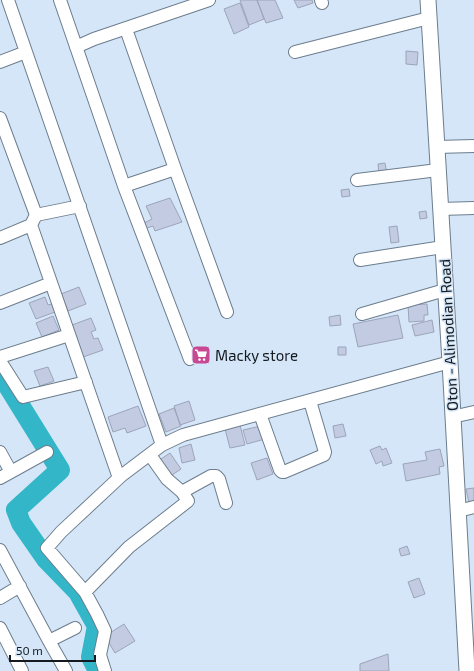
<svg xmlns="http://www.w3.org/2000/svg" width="474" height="671" font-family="'Exo 2',sans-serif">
<rect width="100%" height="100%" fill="#d4e6f8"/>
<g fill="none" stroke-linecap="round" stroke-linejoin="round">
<path stroke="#33b6c8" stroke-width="20" d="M 0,373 L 60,470 L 16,510 L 21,523 L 46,559 L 78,592 L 97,626 L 91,657 L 98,671"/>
</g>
<path fill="#c2cbe1" stroke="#9ca4b9" d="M 240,0 L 257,0 L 264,19 L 249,25 Z
M 257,0 L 275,0 L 283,18 L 266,23 Z
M 294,0 L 312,0 L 313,3 L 298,8 Z
M 240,3 L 249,27 L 234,34 L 224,9 Z
M 406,51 L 418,52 L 417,65 L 406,64 Z
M 385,163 L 387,174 L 379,175 L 378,164 Z
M 349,189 L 350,196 L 342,197 L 341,190 Z
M 170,198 L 182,222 L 155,231 L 153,226 L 147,228 L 144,223 L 152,219 L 146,206 Z
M 426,211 L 427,218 L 420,219 L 419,212 Z
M 397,226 L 399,242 L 391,243 L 389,227 Z
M 79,287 L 86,304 L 68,311 L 61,294 Z
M 45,297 L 48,305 L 52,304 L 55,312 L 36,319 L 29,303 Z
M 427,304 L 428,315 L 424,315 L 424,321 L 409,322 L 408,305 Z
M 340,315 L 341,325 L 330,326 L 329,317 Z
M 398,315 L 403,338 L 358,347 L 353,324 Z
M 53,316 L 59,330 L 42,337 L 36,323 Z
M 91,318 L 96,330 L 91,332 L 94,339 L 98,338 L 103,350 L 83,357 L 72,325 Z
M 432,320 L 434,332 L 415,336 L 412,325 Z
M 338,347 L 346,347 L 346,355 L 338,355 Z
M 48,367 L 54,381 L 40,386 L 34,371 Z
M 189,401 L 195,420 L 180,425 L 174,406 Z
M 138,406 L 146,426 L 127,433 L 125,428 L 113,432 L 108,417 Z
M 174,408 L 181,426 L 166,432 L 159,414 Z
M 343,424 L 346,436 L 335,438 L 333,426 Z
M 240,425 L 245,445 L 230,448 L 225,429 Z
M 261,426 L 265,439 L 247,444 L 243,430 Z
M 191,444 L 195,460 L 182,463 L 179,448 Z
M 380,446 L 382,450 L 386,448 L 392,463 L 383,466 L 382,461 L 376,464 L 370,450 Z
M 440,449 L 444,466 L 439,467 L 440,474 L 406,481 L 403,464 L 427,460 L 425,452 Z
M 170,453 L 181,469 L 169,477 L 158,461 Z
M 267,458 L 273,474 L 257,480 L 251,463 Z
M 474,488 L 474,502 L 469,503 L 466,489 Z
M 407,546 L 410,554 L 401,556 L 399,549 Z
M 419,578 L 425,594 L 414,598 L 408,582 Z
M 124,624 L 135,641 L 115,653 L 105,636 Z
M 388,654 L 389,671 L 360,671 L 360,664 Z"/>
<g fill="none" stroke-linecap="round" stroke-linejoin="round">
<g stroke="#6c7d8d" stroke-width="14">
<path id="minor" d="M 8,0 L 162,445
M 60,0 L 124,186 L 190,359
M 321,0 L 322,3
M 126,29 L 175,169 L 227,312
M 76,47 L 94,39 L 209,0
M 295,52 L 429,18
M 0,62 L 26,52
M 0,118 L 36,215 L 31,225 L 119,478
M 436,147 L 474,146
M 357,180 L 438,170
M 124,186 L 175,169
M 440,209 L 474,208
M 36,215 L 80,206
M 0,238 L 31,225
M 360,260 L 443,247
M 0,303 L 51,283
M 362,314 L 445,290
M 0,357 L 69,335
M 0,361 L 23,397 L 86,382
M 260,414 L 280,470 L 282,472 L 284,472 L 324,455 L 325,452 L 310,401
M 452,417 L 474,412
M 0,452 L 11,472
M 0,478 L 47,452
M 182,492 L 211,476 L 216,476 L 219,479 L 226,503
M 458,511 L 474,507
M 0,550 L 49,641 L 66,671
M 85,592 L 129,547 L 188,501 L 182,492 L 167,479 L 150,455
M 0,598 L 20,586
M 0,628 L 22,671
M 49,641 L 75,628
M 105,671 L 100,655 L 105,631 L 97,614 L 85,592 L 47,548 L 61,532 L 121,476 L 162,445 L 183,435 L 450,362"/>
</g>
<g stroke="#6c7d8d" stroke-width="17">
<path id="major" d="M 428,0 L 450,362 L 467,671"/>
</g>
<use href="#minor" stroke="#fff" stroke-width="12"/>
<use href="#major" stroke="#fff" stroke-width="15"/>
</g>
<defs>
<g id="supermarket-square" transform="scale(1)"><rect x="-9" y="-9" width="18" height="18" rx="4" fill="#c84893" stroke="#d4e6f8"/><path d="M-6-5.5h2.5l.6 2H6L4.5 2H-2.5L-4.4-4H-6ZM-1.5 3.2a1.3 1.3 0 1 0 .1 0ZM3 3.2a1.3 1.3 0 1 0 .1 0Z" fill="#fff"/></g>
</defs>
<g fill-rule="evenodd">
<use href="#supermarket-square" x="201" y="355"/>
</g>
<g text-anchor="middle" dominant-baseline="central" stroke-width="3" stroke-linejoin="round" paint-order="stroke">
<g font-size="15" fill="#141a20" stroke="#d4e6f8">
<text transform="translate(448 335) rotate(-93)">Oton - Alimodian Road</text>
</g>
<g font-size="15" fill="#141a20" stroke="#d4e6f8" text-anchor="start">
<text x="215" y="355">Macky store</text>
</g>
</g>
<path d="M10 655v6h85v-6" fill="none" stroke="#141a20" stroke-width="2"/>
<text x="16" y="655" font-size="12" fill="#141a20" stroke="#d4e6f8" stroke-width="3" paint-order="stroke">50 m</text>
</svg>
